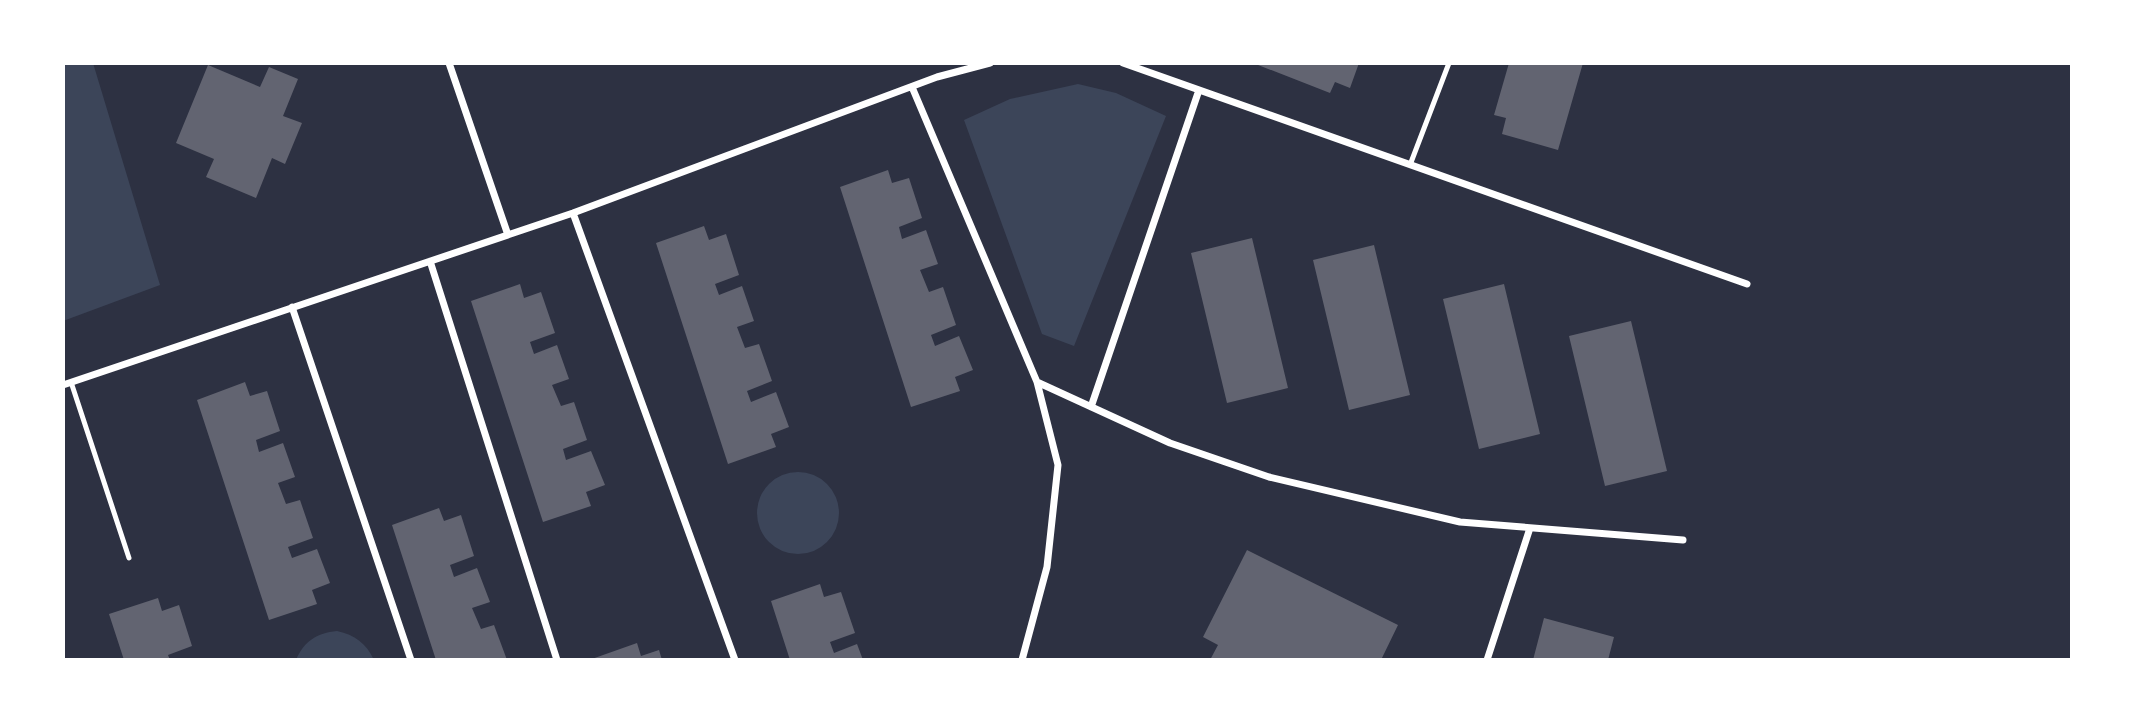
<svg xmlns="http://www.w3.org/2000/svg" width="2135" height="723" font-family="'Open Sans',sans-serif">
<rect width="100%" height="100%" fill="#2d3142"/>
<path fill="#3c4559" d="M 63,63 L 93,63 L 160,285 L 63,321 Z
M 1078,84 L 1116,93 L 1166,116 L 1074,346 L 1042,334 L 964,120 L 1010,99 Z
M757 513a41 41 0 1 1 82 0a41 41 0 1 1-82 0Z
M 337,631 C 355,635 366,643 374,660 L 296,660 C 304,641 317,633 337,631 Z"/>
<path fill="#626471" d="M 1253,63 L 1359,63 L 1350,88 L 1335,82 L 1330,93 Z
M 1509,63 L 1583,63 L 1558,150 L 1502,134 L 1506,118 L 1494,115 Z
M 208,65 L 260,87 L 269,67 L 298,79 L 283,116 L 302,123 L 285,164 L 272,158 L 256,198 L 206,177 L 214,159 L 176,143 Z
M 888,170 L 892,183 L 909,178 L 922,218 L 899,227 L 902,239 L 926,230 L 938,264 L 920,270 L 929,292 L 943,287 L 956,325 L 931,335 L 935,346 L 959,336 L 973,370 L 955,377 L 960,391 L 911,407 L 840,187 Z
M 704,226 L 709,240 L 726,234 L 739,275 L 715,284 L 719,295 L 742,286 L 754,321 L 737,327 L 745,348 L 759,344 L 772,381 L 747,391 L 751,402 L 776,392 L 789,427 L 771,434 L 776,447 L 728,464 L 656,243 Z
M 1252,238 L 1288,388 L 1227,403 L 1191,253 Z
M 1374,245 L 1410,395 L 1349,410 L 1313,260 Z
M 520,284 L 524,298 L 541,292 L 555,333 L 530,342 L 534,354 L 557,345 L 569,379 L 552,385 L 561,406 L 574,402 L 587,440 L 563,449 L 566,460 L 591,451 L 605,485 L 586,492 L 591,506 L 543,522 L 471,301 Z
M 1504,284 L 1540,434 L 1479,449 L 1443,299 Z
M 1631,321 L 1667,471 L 1605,486 L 1569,336 Z
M 245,382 L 250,396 L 267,391 L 280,431 L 256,440 L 259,452 L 283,443 L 295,477 L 278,483 L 286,504 L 300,500 L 313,538 L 288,547 L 292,558 L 317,549 L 330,583 L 312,590 L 317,604 L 269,620 L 197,400 Z
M 439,508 L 444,521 L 461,515 L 474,556 L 450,565 L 454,577 L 477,568 L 490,602 L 472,608 L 481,629 L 494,625 L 507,660 L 436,660 L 392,525 Z
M 1247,550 L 1398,625 L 1381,660 L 1210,660 L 1218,645 L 1203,637 Z
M 820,584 L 824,597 L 841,592 L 855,633 L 830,642 L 834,653 L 857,644 L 863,660 L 790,660 L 771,601 Z
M 158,598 L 162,611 L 179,605 L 192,646 L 168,655 L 170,660 L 124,660 L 109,614 Z
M 1544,618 L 1614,637 L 1608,660 L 1533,660 Z
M 637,643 L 641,656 L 659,650 L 662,660 L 589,660 Z"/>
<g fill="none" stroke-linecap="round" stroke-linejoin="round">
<path stroke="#fff" stroke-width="5" d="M 1410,165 L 1449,63
M 71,382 L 129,558"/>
<path stroke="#fff" stroke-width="7" d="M 449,63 L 508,235
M 1123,63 L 1747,284
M 912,87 L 1037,382 L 1058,465 L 1047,567 L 1022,660
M 573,213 L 735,660
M 430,261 L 557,660
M 292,307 L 411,660
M 1037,382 L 1170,443 L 1269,477 L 1460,522 L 1683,540
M 63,385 L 573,213 L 937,77 L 990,63
M 1091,407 L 1199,90
M 1487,660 L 1530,528"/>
</g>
<rect width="2135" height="723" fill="none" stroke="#ffffff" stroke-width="130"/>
</svg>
